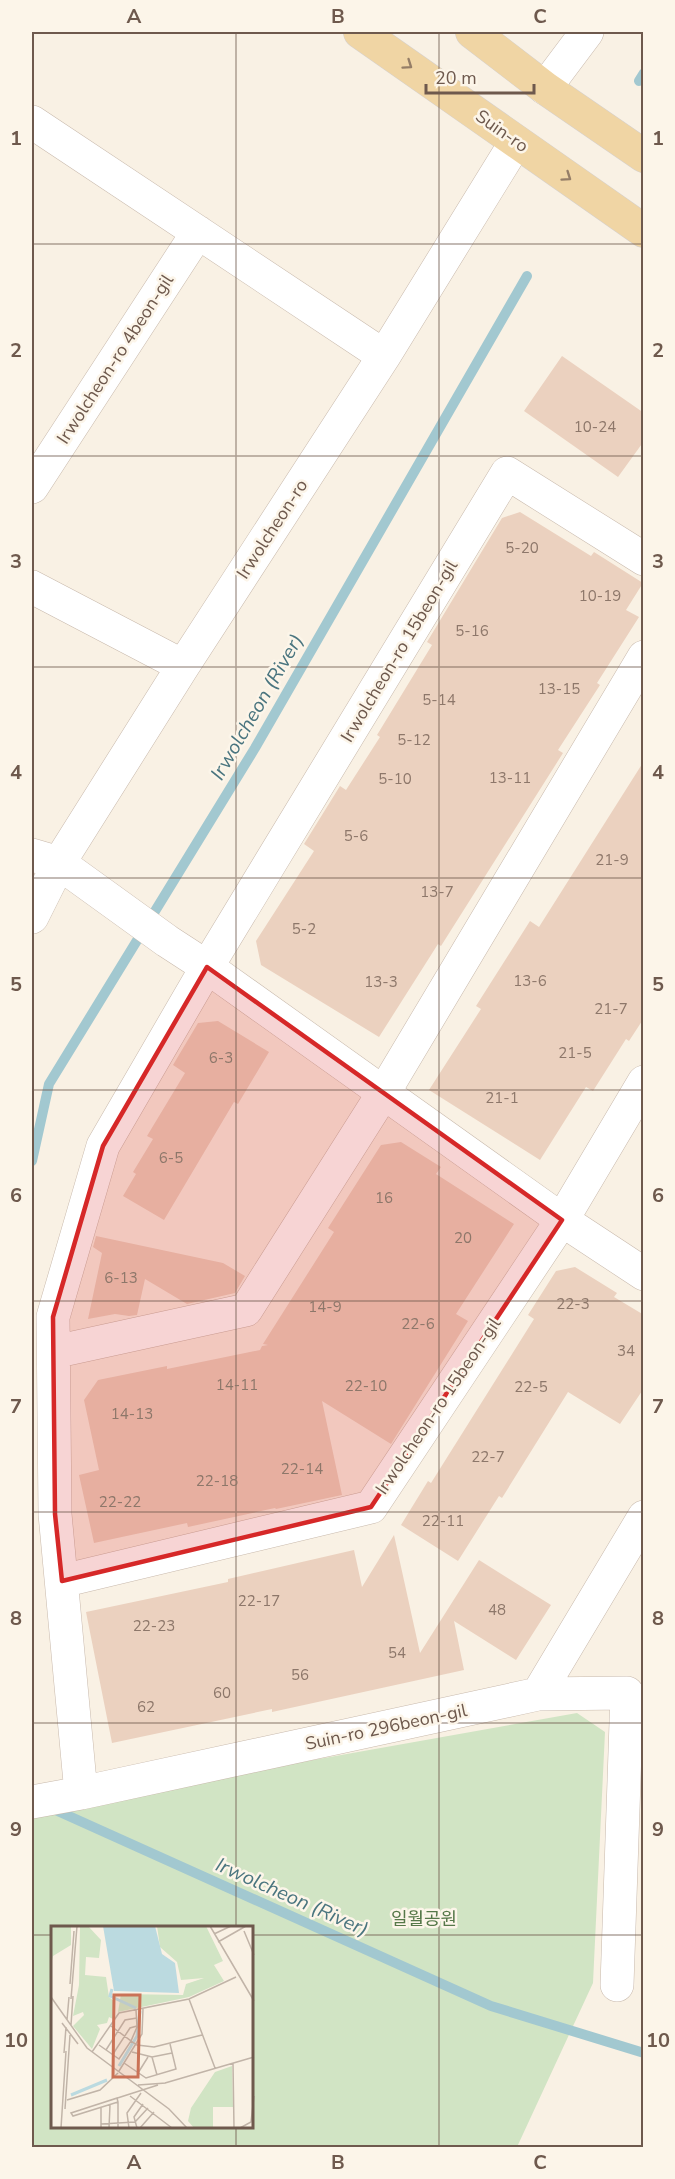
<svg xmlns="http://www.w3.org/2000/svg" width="675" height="2179" font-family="'Nunito Sans','Noto Sans KR',sans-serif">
<rect width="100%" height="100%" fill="#f9f1e4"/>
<path fill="#d1e4c4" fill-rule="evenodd" d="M 577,1713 L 605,1732 L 593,1983 L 517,2147 L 32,2148 L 32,1810 ZM 52,1927 L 252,1927 L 252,2126 L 52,2126 Z"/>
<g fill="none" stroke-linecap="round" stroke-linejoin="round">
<path stroke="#a2c8d0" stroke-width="10" d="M 639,81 L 644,73
M 32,1161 L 49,1084 L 255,748 L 527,276
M 51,1808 L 491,2006 L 644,2053"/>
</g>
<path fill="#ebd1bf" d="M 562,356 L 644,413 L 644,441 L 618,477 L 524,411 Z
M 520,512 L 591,556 L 594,552 L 643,583 L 626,610 L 639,617 L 597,683 L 600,685 L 558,750 L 563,753 L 441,946 L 438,944 L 379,1037 L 261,965 L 256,941 L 314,851 L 304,844 L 340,786 L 346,790 L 380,737 L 377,735 L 432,645 L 427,642 L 502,518 Z
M 644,761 L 644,1018 L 629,1041 L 626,1039 L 593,1091 L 586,1087 L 540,1160 L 429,1090 L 481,1009 L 476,1006 L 530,921 L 539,927 Z
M 218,1021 L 269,1052 L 238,1104 L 234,1102 L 164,1220 L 123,1196 L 136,1174 L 133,1172 L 153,1139 L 147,1136 L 185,1073 L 173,1065 L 198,1023 Z
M 401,1142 L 441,1167 L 436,1174 L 514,1224 L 456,1314 L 468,1321 L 391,1444 L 322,1401 L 342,1495 L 276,1509 L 275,1508 L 188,1527 L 187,1523 L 94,1543 L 79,1475 L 99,1470 L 84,1400 L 98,1380 L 167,1366 L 167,1369 L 260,1350 L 262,1346 L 268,1345 L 263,1344 L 334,1232 L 328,1228 L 381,1145 Z
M 96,1236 L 223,1263 L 245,1276 L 235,1293 L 187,1304 L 145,1279 L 137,1315 L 129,1316 L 115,1314 L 88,1319 L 102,1253 L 93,1247 Z
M 575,1267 L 617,1293 L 614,1297 L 644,1315 L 644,1388 L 620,1424 L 568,1392 L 502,1498 L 499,1496 L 458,1561 L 401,1525 L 428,1481 L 431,1483 L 534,1319 L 528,1315 L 556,1271 Z
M 394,1535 L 420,1653 L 479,1560 L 551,1605 L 516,1660 L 454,1621 L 464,1670 L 272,1712 L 272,1709 L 112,1743 L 86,1612 L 228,1582 L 228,1579 L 354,1550 L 362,1587 Z"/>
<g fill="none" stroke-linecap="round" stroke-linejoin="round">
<g stroke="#c8b9ac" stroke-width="34">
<path id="minor" d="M 545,88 L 587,32
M 32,122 L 384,356
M 32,487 L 198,232
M 644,559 L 507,473 L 207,967 L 562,1220 L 644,1274
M 32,587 L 183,666
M 32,855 L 59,863 L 167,941 L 207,967 L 103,1146 L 53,1317 L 55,1514 L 81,1793
M 32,917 L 59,863 L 183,666 L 384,356 L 516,142
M 54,1352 L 246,1310 L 384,1092 L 644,657
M 62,1581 L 371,1507 L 562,1220 L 644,1082
M 538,1694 L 627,1693 L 617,1985
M 32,1802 L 81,1793 L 538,1694 L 644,1517"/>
</g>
<g stroke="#d6d1cd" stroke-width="34">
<path id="primary" d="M 360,32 L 644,231
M 472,32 L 545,88 L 644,156"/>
</g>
<use href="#minor" stroke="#fff" stroke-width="33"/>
<use href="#primary" stroke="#f0d5a4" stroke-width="33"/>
</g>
<defs><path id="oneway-chevron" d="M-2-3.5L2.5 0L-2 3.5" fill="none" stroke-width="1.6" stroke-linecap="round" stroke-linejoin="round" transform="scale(1.5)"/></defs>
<g stroke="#957e67">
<use href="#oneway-chevron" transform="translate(408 65) rotate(35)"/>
<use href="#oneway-chevron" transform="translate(567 177) rotate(35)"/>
</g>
<path fill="#d62828" fill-opacity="0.2" stroke="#d62828" stroke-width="4.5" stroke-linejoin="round" d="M 207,967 L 562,1220 L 371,1507 L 62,1581 L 55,1514 L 53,1317 L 103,1146 Z"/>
<path fill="none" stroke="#6e594d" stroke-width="1.5" stroke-opacity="0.55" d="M 236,32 L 236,1927M 439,32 L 439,2148M 32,244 L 644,244M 32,456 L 644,456M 32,667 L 644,667M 32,878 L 644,878M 32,1090 L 644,1090M 32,1301 L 644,1301M 32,1512 L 644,1512M 32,1723 L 644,1723M 32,1935 L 52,1935M 252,1935 L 644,1935M 236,2126 L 236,2148"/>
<g text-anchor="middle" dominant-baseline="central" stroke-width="5" stroke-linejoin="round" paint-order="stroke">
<g font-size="15" fill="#8d776a">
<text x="595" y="427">10-24</text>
<text x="522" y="548">5-20</text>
<text x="600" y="596">10-19</text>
<text x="472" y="631">5-16</text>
<text x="559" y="689">13-15</text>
<text x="439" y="700">5-14</text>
<text x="414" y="740">5-12</text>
<text x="510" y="778">13-11</text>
<text x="395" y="779">5-10</text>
<text x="356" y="836">5-6</text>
<text x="612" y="860">21-9</text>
<text x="437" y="892">13-7</text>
<text x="304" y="929">5-2</text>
<text x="530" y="981">13-6</text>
<text x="381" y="982">13-3</text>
<text x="611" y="1009">21-7</text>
<text x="575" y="1053">21-5</text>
<text x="221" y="1058">6-3</text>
<text x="502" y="1098">21-1</text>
<text x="171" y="1158">6-5</text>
<text x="384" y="1198">16</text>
<text x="463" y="1238">20</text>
<text x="121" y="1278">6-13</text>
<text x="573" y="1304">22-3</text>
<text x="325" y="1307">14-9</text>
<text x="418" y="1324">22-6</text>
<text x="626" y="1351">34</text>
<text x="237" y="1385">14-11</text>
<text x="366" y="1386">22-10</text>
<text x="531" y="1387">22-5</text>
<text x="132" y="1414">14-13</text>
<text x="488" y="1457">22-7</text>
<text x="302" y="1469">22-14</text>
<text x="217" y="1481">22-18</text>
<text x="120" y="1502">22-22</text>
<text x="443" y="1521">22-11</text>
<text x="259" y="1601">22-17</text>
<text x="497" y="1610">48</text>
<text x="154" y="1626">22-23</text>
<text x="397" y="1653">54</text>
<text x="300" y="1675">56</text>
<text x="222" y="1693">60</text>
<text x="146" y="1707">62</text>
</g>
<g font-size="18" fill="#6e594d" stroke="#fcf5e9">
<text transform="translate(502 131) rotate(35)">Suin-ro</text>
<text transform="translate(115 359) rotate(-57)">Irwolcheon-ro 4beon-gil</text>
<text transform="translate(272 529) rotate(-57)">Irwolcheon-ro</text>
<text transform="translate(399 651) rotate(-59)">Irwolcheon-ro 15beon-gil</text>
<text transform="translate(438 1406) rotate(-56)">Irwolcheon-ro 15beon-gil</text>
<text transform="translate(386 1727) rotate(-12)">Suin-ro 296beon-gil</text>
</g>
<g font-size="18" fill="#567849" stroke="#fcf5e9">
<text x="424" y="1919">일월공원</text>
</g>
<g font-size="20" font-style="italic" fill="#4a757f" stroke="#fcf5e9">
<text transform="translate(257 707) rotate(-60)">Irwolcheon (River)</text>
<text transform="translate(292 1897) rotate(24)">Irwolcheon (River)</text>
</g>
</g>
<g transform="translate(51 1926)">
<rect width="202" height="202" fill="#f9f1e4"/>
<path d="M 0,0 L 20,0 L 20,19 L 2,30 L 0,38 ZM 29,0 L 37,0 L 50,14 L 48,32 L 35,31 L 34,49 L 55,51 L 58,71 L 64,76 L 62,93 L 58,91 L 56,97 L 46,99 L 49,103 L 41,123 L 22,100 L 33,89 L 32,86 L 22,90 L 28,59 ZM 106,0 L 155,0 L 172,35 L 163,39 L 173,55 L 138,71 L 67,86 L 70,68 L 132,69 L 135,58 L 153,52 L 130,54 L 126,36 L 109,21 ZM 181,140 L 182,181 L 162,181 L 162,202 L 143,202 L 137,195 L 140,182 L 164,146 Z" fill="#d1e4c4"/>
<path d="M 52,0 L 104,0 L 111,28 L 124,37 L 128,67 L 63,65 Z" fill="#bbdae0"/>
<path fill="none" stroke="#bbdae0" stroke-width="3" d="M 61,63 L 59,70 L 85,82M 68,140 L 86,110 L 89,85M 20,169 L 56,154"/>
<path fill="none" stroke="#c1b4a8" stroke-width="1.5" d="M 159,0 L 203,75M 193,5 L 203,29M 163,8 L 180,0M 167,16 L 195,0M 19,58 L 23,5M 0,71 L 36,122 L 118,183 L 136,202M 20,73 L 26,0M 138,73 L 164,142M 85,84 L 86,101 L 80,115 L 86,119 L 103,121 L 151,109M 16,94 L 18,71M 11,97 L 27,118M 20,99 L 22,70M 48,119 L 68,133 L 80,115 L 60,100M 55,124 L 74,94 L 86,92M 41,126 L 68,87 L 138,73 L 185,51M 81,126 L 101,131 L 121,127M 13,127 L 15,101M 62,128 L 79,102 L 86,100M 101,131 L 106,149M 73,137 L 95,152 L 125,143 L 119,118M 182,137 L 183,202M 68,145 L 91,108 L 92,83M 87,147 L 97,131M 114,157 L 203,131M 87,159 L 115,157M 79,170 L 121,202M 66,172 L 67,176 L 22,190 L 20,187 ZM 16,174 L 49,164 L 67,147M 67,176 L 67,202M 14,183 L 19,109M 29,184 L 107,159M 50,198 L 84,196 L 97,182M 10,202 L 15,125M 50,202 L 50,181M 58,202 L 59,179M 78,202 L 76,187 L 90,167M 86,202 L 83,191 L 92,178M 89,202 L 103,186M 189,202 L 200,196 L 203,170"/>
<path fill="#ca7256" fill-opacity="0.15" stroke="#ca7256" stroke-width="3" d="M 63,69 L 89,69 L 87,151 L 62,151 Z"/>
<rect width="202" height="202" fill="none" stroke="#6e594d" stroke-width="3"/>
</g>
<rect width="675" height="2179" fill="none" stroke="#fcf5e9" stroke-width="66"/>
<path d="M426 84v9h108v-9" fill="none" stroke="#6e594d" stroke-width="3"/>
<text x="435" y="84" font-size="18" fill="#6e594d" stroke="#fcf5e9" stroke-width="4.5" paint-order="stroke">20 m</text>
<rect x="33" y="33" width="609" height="2113" fill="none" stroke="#6e594d" stroke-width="2"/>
<g font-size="20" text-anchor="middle" font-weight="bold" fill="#6e594d">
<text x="134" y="23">A</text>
<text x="338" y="23">B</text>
<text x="540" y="23">C</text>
<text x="16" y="145">1</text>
<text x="658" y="145">1</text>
<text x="16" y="357">2</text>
<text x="658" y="357">2</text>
<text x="16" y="568">3</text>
<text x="658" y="568">3</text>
<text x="16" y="779">4</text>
<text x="658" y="779">4</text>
<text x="16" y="991">5</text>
<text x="658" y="991">5</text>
<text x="16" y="1202">6</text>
<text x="658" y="1202">6</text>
<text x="16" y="1413">7</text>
<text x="658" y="1413">7</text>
<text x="16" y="1625">8</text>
<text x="658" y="1625">8</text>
<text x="16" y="1836">9</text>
<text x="658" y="1836">9</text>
<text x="16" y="2047">10</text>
<text x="658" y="2047">10</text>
<text x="134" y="2169">A</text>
<text x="338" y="2169">B</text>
<text x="540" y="2169">C</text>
</g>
</svg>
